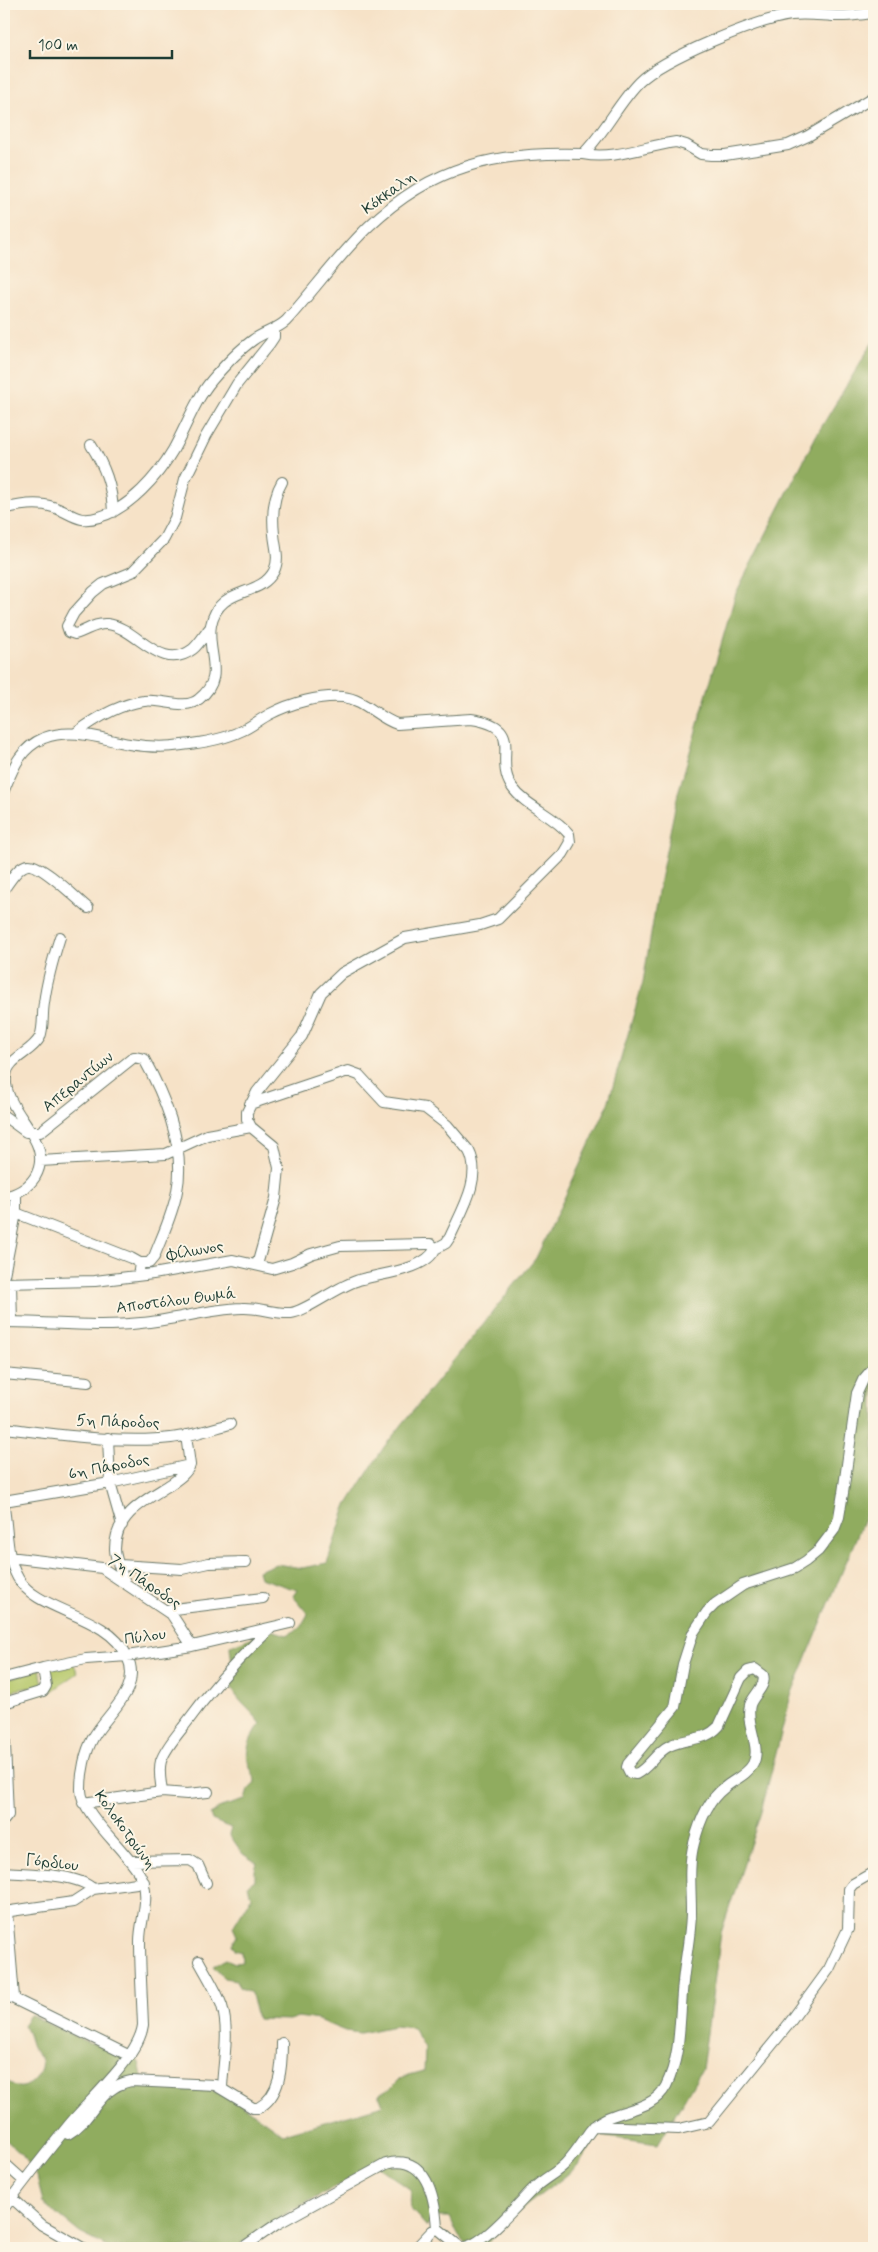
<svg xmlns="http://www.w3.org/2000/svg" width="878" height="2252" font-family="Mynerve,sans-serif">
<rect width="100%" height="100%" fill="#fcf5e5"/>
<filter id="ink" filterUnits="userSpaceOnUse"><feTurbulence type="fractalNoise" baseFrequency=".02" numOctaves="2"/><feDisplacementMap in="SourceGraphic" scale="10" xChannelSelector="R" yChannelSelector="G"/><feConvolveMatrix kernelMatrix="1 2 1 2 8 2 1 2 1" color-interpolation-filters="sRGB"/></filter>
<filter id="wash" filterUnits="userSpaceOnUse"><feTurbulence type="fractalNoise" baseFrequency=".0096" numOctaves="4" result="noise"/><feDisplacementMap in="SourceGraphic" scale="20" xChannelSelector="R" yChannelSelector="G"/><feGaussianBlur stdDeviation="1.12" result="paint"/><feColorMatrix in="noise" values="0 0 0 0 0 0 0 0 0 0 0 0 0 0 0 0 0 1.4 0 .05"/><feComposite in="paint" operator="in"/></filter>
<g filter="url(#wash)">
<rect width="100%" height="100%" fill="#f6e2c7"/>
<path fill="#b6c86b" stroke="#6a8250" d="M 73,1663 L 78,1673 L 52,1691 L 48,1668 Z
M 40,1669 L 43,1685 L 4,1692 L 4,1680 Z"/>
<path fill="#90ac5f" stroke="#58744a" d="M 874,340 L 874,1495 L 791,1695 L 761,1812 L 721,1933 L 702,2069 L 658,2144 L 600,2136 C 589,2146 584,2160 574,2169 C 551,2189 524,2204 503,2227 C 496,2235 488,2246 476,2247 C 460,2247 455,2228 450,2217 L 435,2217 L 427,2227 L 410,2208 L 411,2190 L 376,2165 L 289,2212 L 235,2248 L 110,2248 L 80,2233 L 43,2203 L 37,2176 L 22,2155 L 4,2138 L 4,2080 C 8,2081 14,2086 18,2087 C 31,2089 44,2072 41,2060 C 40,2055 34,2051 32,2047 C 29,2039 29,2034 23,2025 L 30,2015 L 85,2041 L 134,2057 L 139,2062 L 142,2076 L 138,2084 L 190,2089 L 205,2089 L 217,2092 L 239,2103 L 283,2134 L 383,2105 L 379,2094 L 391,2088 L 402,2077 L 424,2071 L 425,2049 L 413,2028 L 394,2026 L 360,2033 L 345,2031 L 318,2020 L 298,2017 L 289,2020 L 257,2019 L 251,1993 L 239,1987 L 236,1980 L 224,1978 L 213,1966 L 226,1959 L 235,1963 L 242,1962 L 241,1952 L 234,1950 L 232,1944 L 237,1936 L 233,1927 L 251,1897 L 248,1885 L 255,1880 L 255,1870 L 257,1863 L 243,1854 L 229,1834 L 231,1828 L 212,1820 L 210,1814 L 224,1806 L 245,1800 L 248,1790 L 255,1783 C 255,1772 249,1770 248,1761 C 245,1748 252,1734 261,1724 C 252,1710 233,1699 230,1682 C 229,1677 233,1671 232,1666 C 232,1659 230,1652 230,1646 L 271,1630 L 287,1635 L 300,1628 L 308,1614 L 293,1596 L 297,1590 L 260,1578 L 258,1571 L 276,1564 L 302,1568 L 327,1563 L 346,1507 L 384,1447 L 536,1258 L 607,1107 L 643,982 L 660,880 L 678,793 L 736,593 L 816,436 Z"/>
</g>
<g filter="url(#ink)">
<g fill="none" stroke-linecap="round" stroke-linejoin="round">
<g stroke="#6a7767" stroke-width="12">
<path id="minor" d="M 583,154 C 615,160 645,146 676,142 L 686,145 L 701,154 L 711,155 L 725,155 L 788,145 L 808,136 L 874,97
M 91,445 C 105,467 112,486 113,512
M 4,509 C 19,505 38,502 53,507 C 72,513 77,524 99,517 C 129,509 158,476 173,450 C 186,427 195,400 212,380 C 224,366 239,350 253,340 C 264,332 276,330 286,321 C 314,290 339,255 369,226 C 433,165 498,151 583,154 C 605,132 619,102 639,82 C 663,58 757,20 791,15 C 808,13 824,16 840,16 C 851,16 863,14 874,13
M 210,628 C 204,635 200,643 193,649 C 160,674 137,627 107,624 C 94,623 87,631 75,634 L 69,632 L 67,626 L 74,613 L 93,592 L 103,584 L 132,572 L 164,539 L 175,518 L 185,479 L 206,436 L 237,384 L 270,343 L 274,337 L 274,330
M 76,733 C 96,718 119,704 144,701 C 161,698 185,711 199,699 C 227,677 206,653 211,625 C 219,585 259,599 274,571 C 280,558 275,547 274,534 C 272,516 273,497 282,482
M 4,790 C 13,768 20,748 44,738 C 73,727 101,739 129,744 C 147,747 164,748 182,745 C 201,743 223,740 241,731 C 251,727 260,719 270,714 C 291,703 320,695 343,697 C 364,699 378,718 397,724 L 471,719 C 528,727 492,757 512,787 C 526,807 554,815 569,834 L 570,842 L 563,854 L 498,919 L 480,925 L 405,938 L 342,973 L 321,993 L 302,1036 L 257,1092 L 247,1112 L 247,1119 L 251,1127 L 274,1146 L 279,1168 L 276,1198 L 257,1265
M 4,889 C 10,881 18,866 28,865 C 41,863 77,899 88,908
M 250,1104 L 348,1071 L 359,1075 L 384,1102 L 425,1108 L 447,1125 L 469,1151 C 483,1178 461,1212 450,1237 L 446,1243 L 435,1249
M 4,1116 L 26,1132 L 40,1132 L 134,1057 L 144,1059 C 165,1097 186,1147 177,1191 C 173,1214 162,1236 154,1257 L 149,1263 L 140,1263
M 40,1161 L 166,1154 L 207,1135 L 251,1127
M 4,1197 C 17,1194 27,1189 35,1177 C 57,1140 2,1113 6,1076 C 7,1058 32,1053 40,1037 C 44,1027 42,1014 44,1003 C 47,980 53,959 60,937
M 16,1213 L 131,1258 L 140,1263 L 139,1270
M 4,1275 L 16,1213 L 16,1194
M 4,1283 L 95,1281 L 153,1274 L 233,1260 L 272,1269 L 292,1263 L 311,1254 L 340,1246 L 425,1244 L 431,1244 L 435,1249 C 426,1271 376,1274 356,1281 C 337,1287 306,1311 291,1313 C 275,1314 259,1307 242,1308 C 208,1309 175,1320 141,1323 C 96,1328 49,1322 4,1322
M 11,1283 L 12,1322
M 4,1374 L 88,1382
M 4,1428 C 55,1434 120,1444 171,1438 C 191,1436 211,1429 230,1424
M 108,1438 L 110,1483 L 122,1525
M 4,1501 L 110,1483 L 190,1465 L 186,1435
M 4,1508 C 8,1532 6,1557 18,1578 C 36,1612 107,1613 127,1656 C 143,1690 108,1711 93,1738 C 85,1752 81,1773 81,1789 C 80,1813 127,1851 140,1875 C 152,1896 140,1919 140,1941 C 140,1969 142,1997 143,2025 C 139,2057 89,2100 68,2126 C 46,2153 25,2180 4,2208
M 9,1557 L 102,1568 L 172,1615 L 192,1646
M 120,1565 L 182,1569 L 209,1563 L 246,1562
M 125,1583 C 122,1572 115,1560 115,1549 C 115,1514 146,1500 171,1484 C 178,1479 187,1473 190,1465
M 166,1610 L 263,1598
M 4,1678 L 43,1668 L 86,1659 L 127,1656 L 192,1646 L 290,1623
M 4,1703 L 43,1691 L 46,1686 L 43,1668
M 4,1720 L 8,1815 L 4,1820
M 162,1792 C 161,1782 158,1771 161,1761 C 165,1749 176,1736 184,1726 C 210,1690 239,1658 271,1628
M 83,1803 L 162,1792 L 187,1794 L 208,1792
M 131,1861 L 190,1860 L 198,1865 L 206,1883
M 4,1872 C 27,1874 77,1873 93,1889 L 144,1882
M 4,1912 L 73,1902 L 93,1889
M 7,1912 L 14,1997
M 199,1961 C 207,1976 217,1991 222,2006 C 230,2032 223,2062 222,2088
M 4,1994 L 130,2056
M 594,2126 L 679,2129 L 709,2122 L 788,2025 L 829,1969 L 848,1929 L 849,1889 L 853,1884 L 874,1872
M 68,2134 C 93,2120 98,2087 131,2081 L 215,2085 L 253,2108 L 258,2108 C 281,2096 282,2066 282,2043
M 4,2163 L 24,2181
M 12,2198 L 42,2225 L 83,2248
M 242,2248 L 277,2224 L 386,2164 C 427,2153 435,2198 437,2228
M 416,2248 L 432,2231 L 437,2228 L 460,2247 C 481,2250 520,2201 535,2187 C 545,2178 556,2173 565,2164 C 575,2154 582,2142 590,2131 C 609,2106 650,2116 666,2086 C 682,2054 679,2017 683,1982 C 685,1959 691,1935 691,1911 C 691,1889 688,1865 694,1843 C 699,1823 707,1801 724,1788 C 733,1780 747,1775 753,1764 C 762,1747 745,1724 750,1705 C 753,1695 767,1686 763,1675 L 755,1669 L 748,1671 L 741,1678 L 719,1726 C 705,1742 687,1737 669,1746 C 656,1752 649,1768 636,1774 L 630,1773 L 627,1767 L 628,1764 L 675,1707 L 683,1664 L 693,1633 L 707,1612 L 715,1604 L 743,1585 L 795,1568 L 806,1561 L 818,1551 L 834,1530 L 839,1517 L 843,1493 L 857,1393 L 863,1380 L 874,1367"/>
</g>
<use href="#minor" stroke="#fff" stroke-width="10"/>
</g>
</g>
<g text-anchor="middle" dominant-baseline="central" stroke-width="4" stroke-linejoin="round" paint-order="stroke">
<g font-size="16" fill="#1f3d34" stroke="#fcf5e5">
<text transform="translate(389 193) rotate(-36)">Κόκκαλη</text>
<text transform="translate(78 1082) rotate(-39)">Απεραντίων</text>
<text transform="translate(195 1251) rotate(-10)">Φίλωνος</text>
<text transform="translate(176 1301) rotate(-7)">Αποστόλου Θωμά</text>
<text transform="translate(118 1422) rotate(2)">5η Πάροδος</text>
<text transform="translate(109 1467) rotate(-11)">6η Πάροδος</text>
<text transform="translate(145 1582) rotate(34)">7η Πάροδος</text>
<text transform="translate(145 1637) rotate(-8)">Πύλου</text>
<text transform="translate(125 1830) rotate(54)">Κολοκοτρώνη</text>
<text transform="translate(52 1863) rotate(7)">Γόρδιου</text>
</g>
</g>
<rect width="878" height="2252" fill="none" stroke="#fcf5e5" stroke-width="20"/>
<path d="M30 50v8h142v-8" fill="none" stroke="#1f3d34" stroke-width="2.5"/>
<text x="38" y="50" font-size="15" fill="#1f3d34" stroke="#fcf5e5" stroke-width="4" paint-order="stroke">100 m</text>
</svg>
